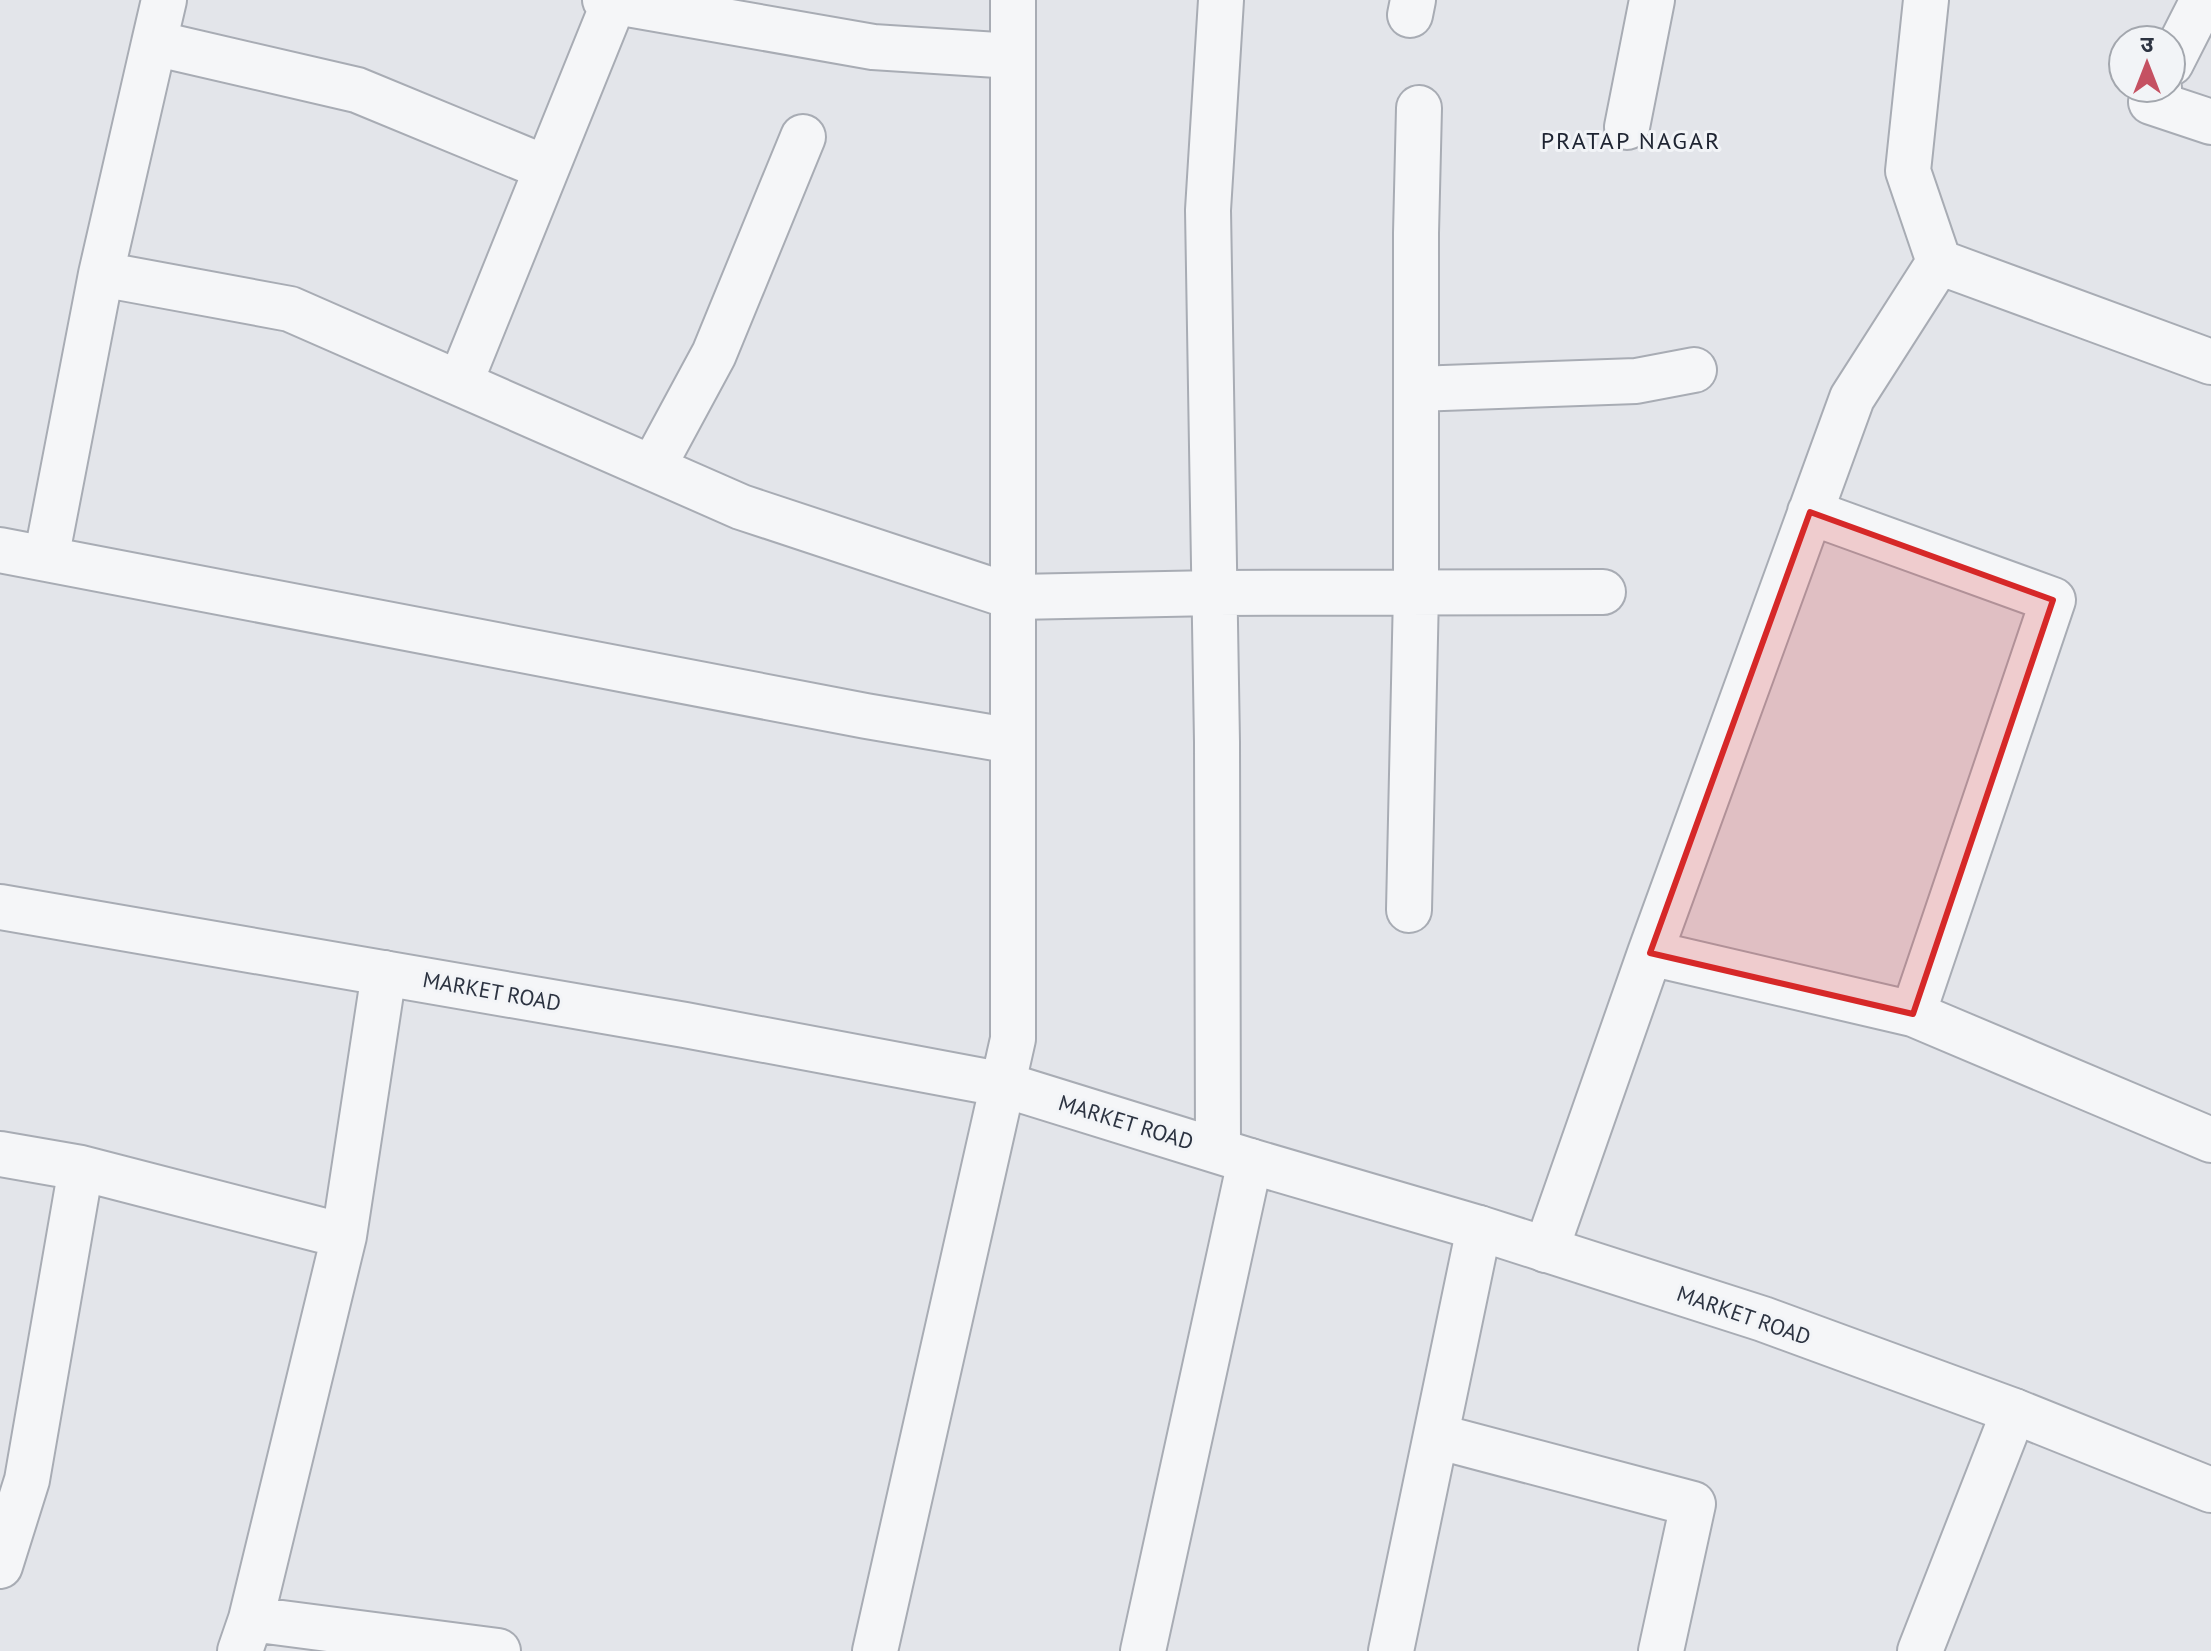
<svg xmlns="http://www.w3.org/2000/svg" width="2211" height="1651" font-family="'PT Sans','Noto Sans Devanagari',sans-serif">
<rect width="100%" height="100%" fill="#e3e5ea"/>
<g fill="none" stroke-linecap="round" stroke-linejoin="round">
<g stroke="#a8acb4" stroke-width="48">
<path id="minor" d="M 164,0 L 154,43 L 357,90 L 546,168
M 605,0 L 873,47 L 1013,56
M 1926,0 L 1908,171 L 1939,262
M 1410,15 L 1413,0
M 2171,63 L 2203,0
M 2159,88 L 2151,102 L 2211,122
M 1627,127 L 1652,0
M 1939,262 L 2211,362
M 101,274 L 290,309 L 741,507 L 1013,597 L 1215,593 L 1603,592
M 460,383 L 614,2
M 1416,389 L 1636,381 L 1694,370
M 653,467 L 714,354 L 803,137
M 1810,512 L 2053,600 L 1913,1014
M 0,550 L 866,716 L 1013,741
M 46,559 L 101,274 L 154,43
M 1409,910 L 1416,593 L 1416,233 L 1419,108
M 1650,953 L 1913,1014 L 2211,1140
M 1218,1150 L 1217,742 L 1208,210 L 1221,0
M 0,1154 L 81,1168 L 344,1236
M 1546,1250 L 1650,953 L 1852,398 L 1939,262
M 1436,1436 L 1693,1504 L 1661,1651
M 0,1566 L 27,1480 L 81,1168
M 251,1619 L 498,1651
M 240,1651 L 251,1619 L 344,1236 L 384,973
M 1143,1651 L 1250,1161
M 1391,1651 L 1479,1228
M 1920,1651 L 2014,1411"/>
</g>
<g stroke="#a8acb4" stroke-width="48">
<path id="tertiary" d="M 0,907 L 685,1025 L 1005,1085 L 1250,1161 L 1479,1228 L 1763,1319 L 2014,1411 L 2211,1490
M 875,1651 L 1013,1039 L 1013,0"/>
</g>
<use href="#minor" stroke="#f5f6f8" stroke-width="44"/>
<use href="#tertiary" stroke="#f5f6f8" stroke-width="44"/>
</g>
<path fill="#d62828" fill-opacity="0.2" stroke="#d62828" stroke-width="6" stroke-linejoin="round" d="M 1810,512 L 2053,600 L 1913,1014 L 1650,953 Z"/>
<g text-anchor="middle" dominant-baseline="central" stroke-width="6" stroke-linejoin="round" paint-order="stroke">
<g font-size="22" fill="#2c3341" stroke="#f2f4f7">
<text transform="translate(492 991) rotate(10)">MARKET ROAD</text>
<text transform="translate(1126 1122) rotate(17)">MARKET ROAD</text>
<text transform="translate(1744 1315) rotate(19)">MARKET ROAD</text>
</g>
<g font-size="24" letter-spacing="2" fill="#1e2432" stroke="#f2f4f7">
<text x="1631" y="140">PRATAP NAGAR</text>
</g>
</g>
<g transform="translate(2147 64)"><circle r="38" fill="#f2f4f7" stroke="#a3a7ae" stroke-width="2"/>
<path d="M0-6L14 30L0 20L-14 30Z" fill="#c55162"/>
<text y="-12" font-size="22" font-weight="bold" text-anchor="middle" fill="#2c3341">उ</text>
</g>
</svg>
